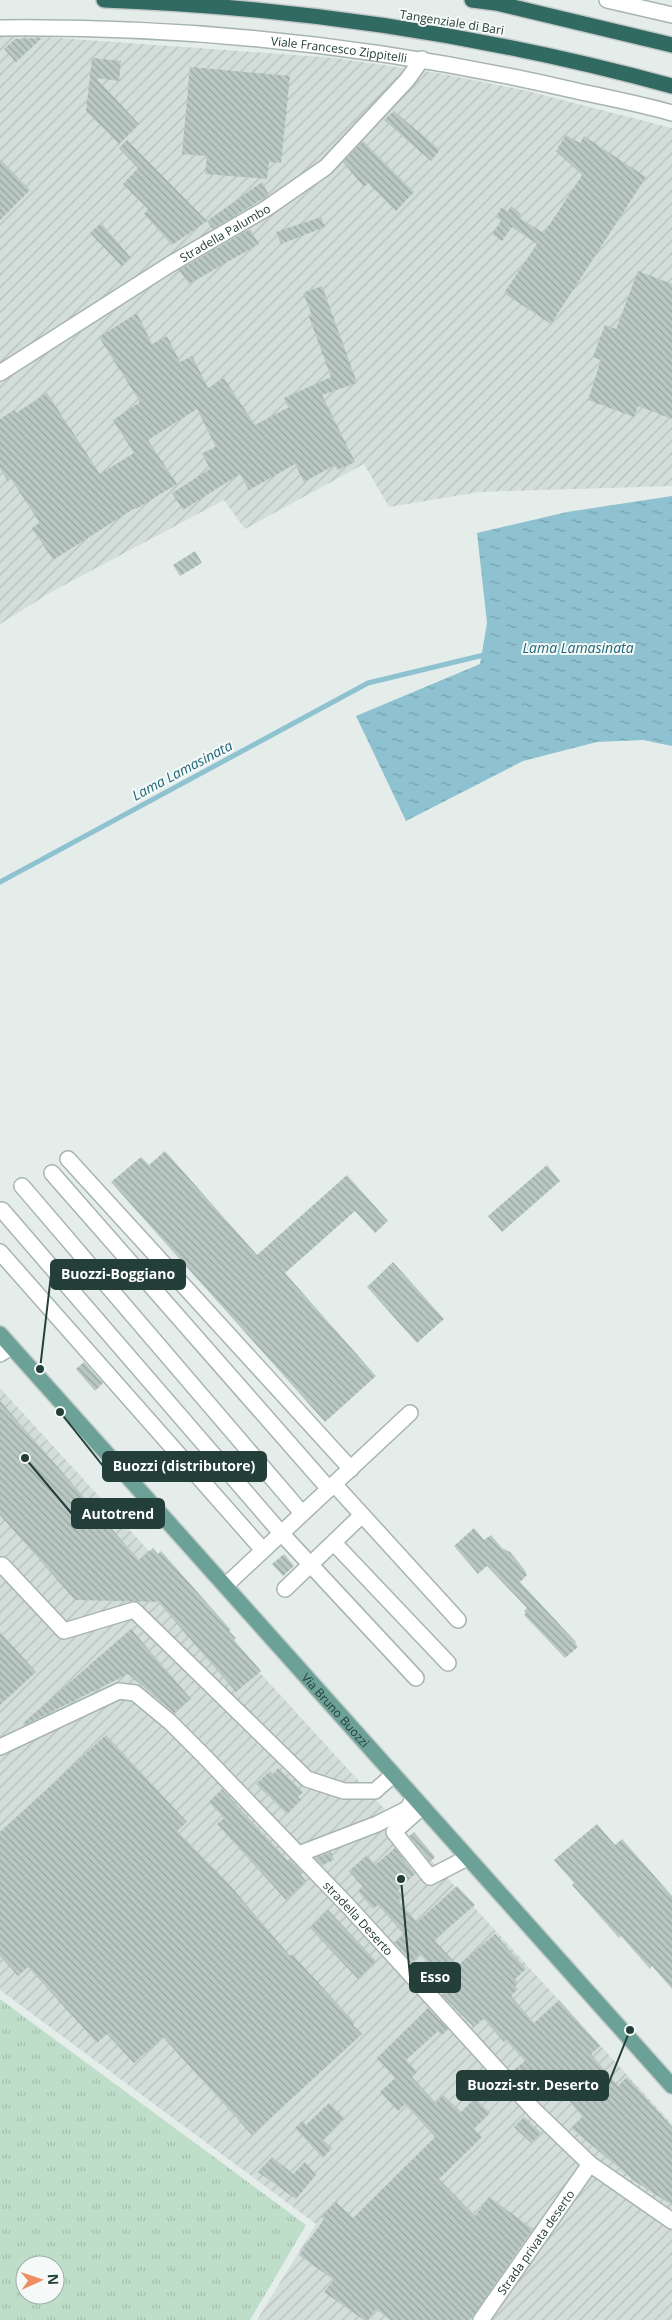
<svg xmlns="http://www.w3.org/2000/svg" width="672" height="2320" font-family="'Open Sans',sans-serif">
<defs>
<pattern id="industrial-furrows" width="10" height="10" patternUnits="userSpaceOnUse" patternTransform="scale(1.25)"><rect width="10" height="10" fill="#d3ddd9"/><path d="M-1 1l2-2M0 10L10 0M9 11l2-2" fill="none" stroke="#b5bfbb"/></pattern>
<pattern id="grass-tufts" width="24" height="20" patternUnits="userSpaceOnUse" patternTransform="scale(1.25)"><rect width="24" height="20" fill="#bedec9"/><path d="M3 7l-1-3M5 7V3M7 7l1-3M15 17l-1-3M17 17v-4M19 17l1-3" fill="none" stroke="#a3c0ad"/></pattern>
<pattern id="water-ripples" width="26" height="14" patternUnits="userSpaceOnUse" patternTransform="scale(1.25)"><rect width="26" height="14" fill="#8fc2d0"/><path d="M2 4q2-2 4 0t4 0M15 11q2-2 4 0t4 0" fill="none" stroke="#759faa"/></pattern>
<pattern id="building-back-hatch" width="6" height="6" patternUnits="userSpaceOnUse" patternTransform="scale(1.25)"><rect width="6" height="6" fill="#bac8c3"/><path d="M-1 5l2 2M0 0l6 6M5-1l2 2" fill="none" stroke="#97a49f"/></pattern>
</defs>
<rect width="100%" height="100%" fill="#e5edea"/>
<path fill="url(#industrial-furrows)" d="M 18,35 L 335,58 L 438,73 L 523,90 L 672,128 L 672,486 L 479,492 L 389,507 L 364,464 L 245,529 L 224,500 L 53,591 L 0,624 L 0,37 Z
M 0,1388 L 672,2124 L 672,2320 L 257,2320 L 316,2224 L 0,1990 Z"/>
<path fill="url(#grass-tufts)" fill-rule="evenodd" d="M 0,1999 L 306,2225 L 250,2320 L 0,2320 ZM 25,2265 L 55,2265 L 55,2295 L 25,2295 Z"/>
<path fill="url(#water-ripples)" d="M 672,496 L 672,746 L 643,740 L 597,742 L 523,761 L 406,821 L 356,716 L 480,664 L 487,623 L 477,533 L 567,512 Z"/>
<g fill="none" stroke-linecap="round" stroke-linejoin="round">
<path stroke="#8fc2d0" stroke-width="5" d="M 0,882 L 368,683 L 488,654"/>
</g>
<path fill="url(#building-back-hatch)" d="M 42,38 L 16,62 L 4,49 L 15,39 Z
M 92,58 L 121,61 L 119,81 L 96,78 L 139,124 L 119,144 L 86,111 Z
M 190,67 L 290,76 L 281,163 L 269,162 L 267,179 L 205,174 L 207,156 L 182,154 Z
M 394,111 L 440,150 L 431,161 L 384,120 Z
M 566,135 L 580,143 L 584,136 L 646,177 L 551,324 L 504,293 L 537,244 L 512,227 L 502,241 L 492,234 L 501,221 L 496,217 L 501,208 L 508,211 L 511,206 L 521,214 L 519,218 L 544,233 L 582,175 L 556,151 Z
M 127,140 L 207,221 L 172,245 L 144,214 L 148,209 L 123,184 L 138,168 L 119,148 Z
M 363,141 L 414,192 L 396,211 L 368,183 L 364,187 L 343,162 Z
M 0,159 L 30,190 L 0,220 Z
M 262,182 L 269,195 L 213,229 L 207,221 Z
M 321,217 L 325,227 L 281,244 L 276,232 Z
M 101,223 L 131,258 L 122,266 L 90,233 Z
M 250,229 L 259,244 L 189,284 L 179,270 Z
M 638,271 L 672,284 L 672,419 L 638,406 L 634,417 L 588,400 L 601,360 L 593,357 L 605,325 L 616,329 Z
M 322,286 L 357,383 L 322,395 L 355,462 L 337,470 L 335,465 L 304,482 L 295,464 L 249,490 L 240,474 L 183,510 L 172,493 L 210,469 L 202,453 L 216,447 L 197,409 L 148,440 L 177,484 L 136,509 L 135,508 L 53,560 L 32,528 L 40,523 L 11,479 L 8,481 L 0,469 L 0,419 L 14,410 L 16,413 L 47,393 L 100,474 L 134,453 L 113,420 L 140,402 L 99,337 L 137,313 L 152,344 L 167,336 L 180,362 L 192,356 L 208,388 L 224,378 L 255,425 L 291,406 L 288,407 L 284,398 L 331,377 L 309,317 L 312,315 L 303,293 Z
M 195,551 L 202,563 L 180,576 L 173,565 Z
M 165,1151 L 257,1255 L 347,1175 L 388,1221 L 375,1233 L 355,1211 L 285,1273 L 376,1376 L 325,1422 L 111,1182 L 141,1157 L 149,1165 Z
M 547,1165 L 560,1181 L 502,1232 L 488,1216 Z
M 393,1262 L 444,1319 L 417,1343 L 367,1287 Z
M 84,1362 L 103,1383 L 95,1391 L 76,1369 Z
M 0,1401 L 139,1560 L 153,1548 L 158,1554 L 161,1551 L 231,1630 L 229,1631 L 236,1638 L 234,1640 L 261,1671 L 236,1692 L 160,1604 L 162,1602 L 75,1600 L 0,1515 Z
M 474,1528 L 484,1540 L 491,1535 L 502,1548 L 510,1552 L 524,1569 L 527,1575 L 520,1582 L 576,1642 L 575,1643 L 578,1647 L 565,1658 L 524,1615 L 526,1613 L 524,1611 L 527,1608 L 487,1566 L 478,1574 L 454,1546 Z
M 284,1554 L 294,1566 L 283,1576 L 272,1564 Z
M 131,1629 L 191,1699 L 174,1713 L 128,1674 L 25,1725 L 23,1723 Z
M 0,1632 L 36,1672 L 0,1705 Z
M 106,1735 L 187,1822 L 177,1831 L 228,1883 L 290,1956 L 292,1954 L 355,2023 L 353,2025 L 362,2034 L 252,2135 L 163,2037 L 134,2063 L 107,2034 L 97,2043 L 28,1967 L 18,1976 L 0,1956 L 0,1832 Z
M 278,1768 L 303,1792 L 298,1797 L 301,1800 L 287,1814 L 256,1784 L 270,1771 L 273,1774 Z
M 222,1789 L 288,1861 L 291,1860 L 303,1873 L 300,1874 L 306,1881 L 286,1900 L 217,1824 L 224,1818 L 209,1802 Z
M 597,1824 L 615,1845 L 622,1839 L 672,1896 L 672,1989 L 652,1966 L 650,1969 L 621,1936 L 619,1938 L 572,1885 L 574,1883 L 554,1860 Z
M 414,1832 L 435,1857 L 430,1862 L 409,1836 Z
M 395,1848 L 415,1874 L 397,1890 L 403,1896 L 398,1900 L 417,1922 L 457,1886 L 475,1905 L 434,1940 L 458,1966 L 495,1934 L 526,1969 L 515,1979 L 518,1983 L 515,1986 L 518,1989 L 511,1996 L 534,2023 L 559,2000 L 600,2046 L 591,2054 L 618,2086 L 627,2077 L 672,2127 L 672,2205 L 636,2182 L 571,2128 L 583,2117 L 559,2089 L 544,2102 L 514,2070 L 525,2061 L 506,2040 L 504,2042 L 484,2019 L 474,2027 L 442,1995 L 447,1990 L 434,1975 L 437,1972 L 420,1954 L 412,1962 L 395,1943 L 404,1934 L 378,1905 L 373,1909 L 358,1891 L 363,1887 L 349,1871 L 367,1855 L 375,1865 Z
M 331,1852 L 334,1860 L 322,1865 L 315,1858 Z
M 328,1910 L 376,1961 L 358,1979 L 310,1928 Z
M 428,2008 L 448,2029 L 442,2035 L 438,2031 L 406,2060 L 417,2072 L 412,2077 L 436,2103 L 443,2095 L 461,2112 L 475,2098 L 490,2113 L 474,2129 L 482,2137 L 439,2179 L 475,2216 L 489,2197 L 533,2229 L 470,2320 L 390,2320 L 376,2309 L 368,2320 L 364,2320 L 324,2292 L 334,2280 L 299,2255 L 324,2219 L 321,2217 L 336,2202 L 353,2218 L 435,2137 L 405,2104 L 398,2111 L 380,2092 L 395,2078 L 377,2058 Z
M 329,2103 L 344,2118 L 323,2140 L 332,2148 L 323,2158 L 295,2128 L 302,2121 L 306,2125 Z
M 524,2117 L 541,2133 L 531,2143 L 514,2127 Z
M 272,2157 L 293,2174 L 305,2162 L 316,2175 L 296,2199 L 258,2172 Z"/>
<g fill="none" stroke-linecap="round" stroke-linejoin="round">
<g stroke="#a7b5b1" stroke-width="18">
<g id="minor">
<path d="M 607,0 L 672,15"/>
<path id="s1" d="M 0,28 C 194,26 388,47 577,91 C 608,98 641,104 672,113"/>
<path id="s2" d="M 0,373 L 169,265 L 267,208 L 326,167 L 407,80 L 422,59"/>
<path d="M 68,1159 L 351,1469"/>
<path d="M 52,1173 L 329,1489"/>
<path d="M 22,1186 L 302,1513"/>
<path d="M 2,1210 L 281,1533 L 416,1678"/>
<path d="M 0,1252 L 263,1550"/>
<path d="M 0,1354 L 11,1347"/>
<path d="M 334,1484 L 458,1620"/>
<path d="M 334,1543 L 448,1663"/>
<path d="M 0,1567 L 2,1565 L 64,1631 L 134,1610 L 307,1779 L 344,1791 L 375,1791 L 393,1775"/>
<path d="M 225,1586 L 410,1413"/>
<path d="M 285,1589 L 362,1515"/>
<path id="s3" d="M 0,1747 L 119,1691 L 135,1693 L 170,1722 L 203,1755 L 350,1908 L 535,2111 L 590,2164 L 672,2221"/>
<path d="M 422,1807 L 394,1832 L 430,1877 L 467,1858"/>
<path d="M 299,1854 L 377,1824 L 407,1809 L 414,1798"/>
<path id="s4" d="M 481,2320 L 590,2164"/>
</g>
</g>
<g stroke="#c2c9c8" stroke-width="18">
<g id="major">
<path id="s5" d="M 0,1334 L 672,2086"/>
</g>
</g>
<g stroke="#c2c9c8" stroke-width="18">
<path id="highway" d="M 104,0 C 296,7 486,35 672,86
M 472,0 L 496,3 L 672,45"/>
</g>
<use href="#minor" stroke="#fff" stroke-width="15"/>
<use href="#major" stroke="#6ba197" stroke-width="15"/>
<use href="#highway" stroke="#316a62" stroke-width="15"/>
</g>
<g text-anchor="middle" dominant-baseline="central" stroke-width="4" stroke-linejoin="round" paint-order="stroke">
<g font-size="12" fill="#243f39" stroke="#f5faf8">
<text transform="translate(452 22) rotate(9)">Tangenziale di Bari</text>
<text stroke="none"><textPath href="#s1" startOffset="340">Viale Francesco Zippitelli</textPath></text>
<text stroke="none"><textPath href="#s2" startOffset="265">Stradella Palumbo</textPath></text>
<text stroke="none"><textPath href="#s5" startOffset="504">Via Bruno Buozzi</textPath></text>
<text stroke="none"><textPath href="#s3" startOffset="465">stradella Deserto</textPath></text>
<text stroke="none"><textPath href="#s4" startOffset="95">Strada privata deserto</textPath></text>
</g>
<g font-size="14" font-style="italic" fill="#206579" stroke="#f5faf8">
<text x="578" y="647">Lama Lamasinata</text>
<text transform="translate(182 770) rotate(-28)">Lama Lamasinata</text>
</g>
</g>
<path fill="none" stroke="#243f39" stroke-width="2" d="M40 1369L51 1275M60 1412L103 1466M25 1458L72 1514M401 1879L410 1977M630 2030L608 2085"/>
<g fill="#243f39" stroke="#f5faf8" stroke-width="2">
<circle cx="40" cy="1369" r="5"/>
<circle cx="60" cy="1412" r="5"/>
<circle cx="25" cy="1458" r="5"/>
<circle cx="401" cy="1879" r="5"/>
<circle cx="630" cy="2030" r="5"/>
</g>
<g fill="#243f39" stroke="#243f39" stroke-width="2">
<rect x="51" y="1260" width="134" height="29" rx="5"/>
<rect x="103" y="1452" width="163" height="29" rx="5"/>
<rect x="72" y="1499" width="92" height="29" rx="5"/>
<rect x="410" y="1963" width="50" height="29" rx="5"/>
<rect x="457" y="2071" width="151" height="29" rx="5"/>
</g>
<g font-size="14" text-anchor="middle" font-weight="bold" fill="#fff">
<text x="118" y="1279">Buozzi-Boggiano</text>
<text x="184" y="1471">Buozzi (distributore)</text>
<text x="118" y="1519">Autotrend</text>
<text x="435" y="1982">Esso</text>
<text x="533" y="2090">Buozzi-str. Deserto</text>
</g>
<g transform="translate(40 2280) rotate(87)"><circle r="24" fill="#f5faf8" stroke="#a1afac"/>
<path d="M0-4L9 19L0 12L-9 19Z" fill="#ee8e62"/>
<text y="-8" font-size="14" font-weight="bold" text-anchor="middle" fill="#243f39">N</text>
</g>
</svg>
